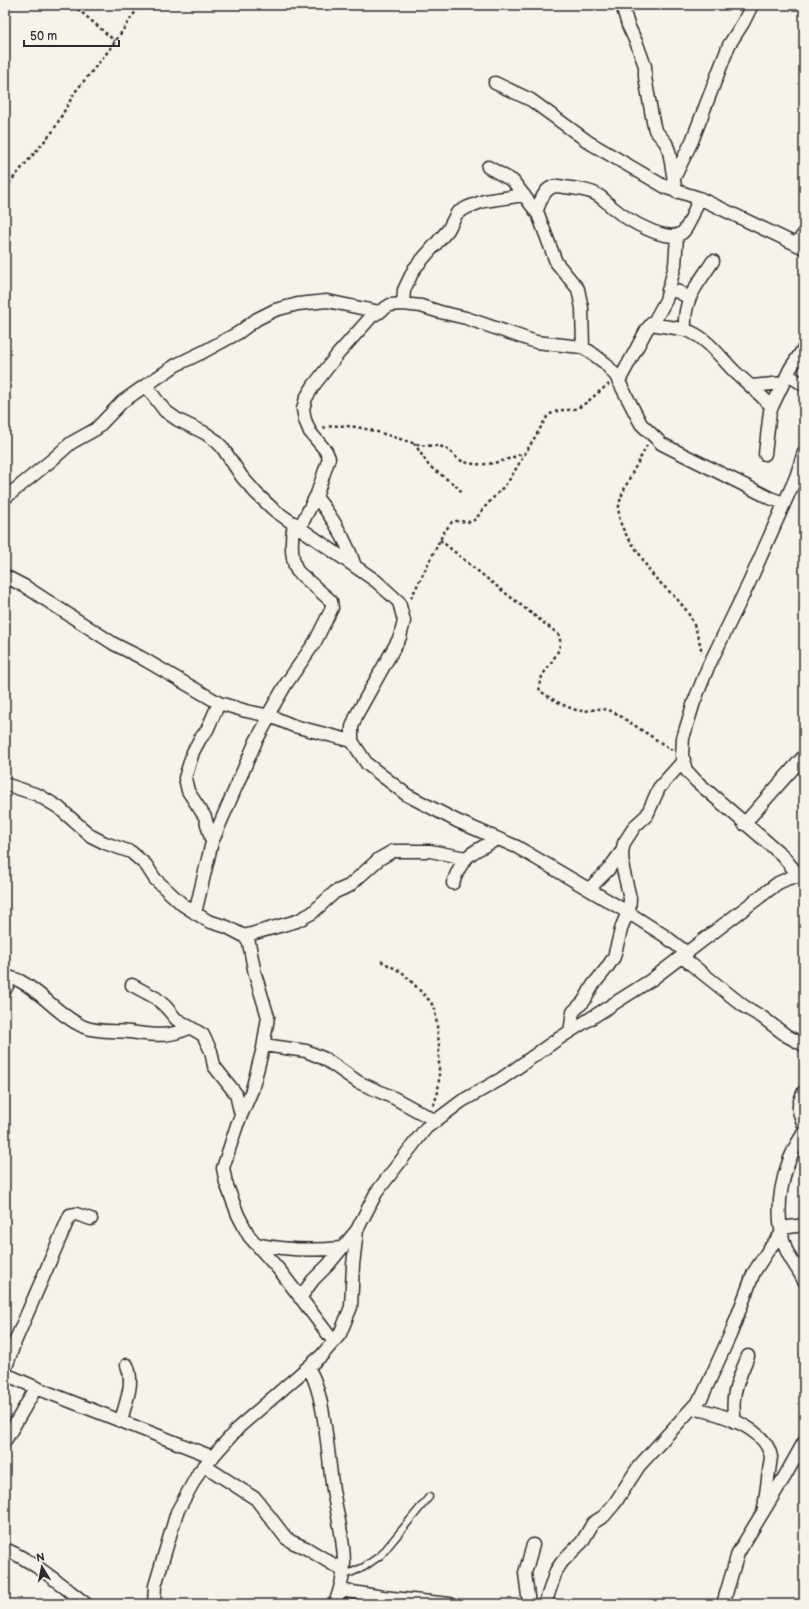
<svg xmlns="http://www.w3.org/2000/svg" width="809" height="1609" font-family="'Balsamiq Sans',sans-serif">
<rect width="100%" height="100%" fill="#f7f3e8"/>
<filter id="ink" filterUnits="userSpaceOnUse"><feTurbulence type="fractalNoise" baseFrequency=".025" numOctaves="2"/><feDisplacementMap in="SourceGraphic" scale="8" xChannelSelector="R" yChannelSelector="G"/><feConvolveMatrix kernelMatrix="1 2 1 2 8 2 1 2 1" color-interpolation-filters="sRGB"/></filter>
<g filter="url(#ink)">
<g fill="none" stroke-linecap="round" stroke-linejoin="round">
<g stroke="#2b2b2b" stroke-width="9">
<path id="lane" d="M 343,1576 L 364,1567 L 381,1555 L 429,1497"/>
</g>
<g stroke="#2b2b2b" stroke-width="15">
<path id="street" d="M 622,5 L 628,25 L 637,44 L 645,66 L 645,77 L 653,122 L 655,130 L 666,143 L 669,151 L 676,192
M 495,83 L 531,100 L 590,143 L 667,188 L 699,198 L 804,248
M 488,167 L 513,181 L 538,214 L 556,262 L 578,289 L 582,308 L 583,348
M 673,180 L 692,141 L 729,45 L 743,23 L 752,5
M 536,212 C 541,201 544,186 558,186 C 569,188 590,189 599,196 C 604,199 608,204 613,208 C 625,218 670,247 684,231 C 691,222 695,209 699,198
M 796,244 L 804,234
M 668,290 L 679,292 L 689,298
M 403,304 L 404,290 L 414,269 L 448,230 L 457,213 L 468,207 L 484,201 L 524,195
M 651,324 C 664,327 679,327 691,332 C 709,340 720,357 734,371 C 747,383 760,394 772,407
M 685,330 C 683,298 697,286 713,261
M 788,375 L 804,385
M 619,381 L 647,329 L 655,320 L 666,300 L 675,265 L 677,236
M 146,386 L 165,411 L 178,420 L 205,433 L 215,440 L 222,447 L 242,477 L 256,493 L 274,510 L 376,581 L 399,602 L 404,621 L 400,637 L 357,714 L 352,727 L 352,741 L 367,764 L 407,795 L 457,821 L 517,847 L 629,913 L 665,936 L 687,953
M 752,386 L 783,383
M 765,454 L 770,411 L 790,369 L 804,348
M 316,497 C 332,517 347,541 355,566
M 5,498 L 53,459 L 71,443 L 96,429 L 122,402 L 139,390 L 176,365 L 203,352 L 238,333 L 257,319 L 275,310 L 298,304 L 327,301 L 380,312
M 300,527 L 317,494 L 329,458 L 326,451 L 310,432 L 305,420 L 303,409 L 306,398 L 314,385 L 338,354 L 371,317 L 390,305 L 403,304 L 421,306 L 440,312 L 466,318 L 536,342 L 581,347 L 589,351 L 605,363 L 616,376 L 641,424 L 662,444 L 770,498 L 784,503
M 5,576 L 26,587 L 114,644 L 140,657 L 219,703 L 246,711 L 270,716 L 294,726 L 352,741
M 268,715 L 286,684 L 315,642 L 332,608 L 331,601 L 297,571 C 290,556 291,539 294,523
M 5,784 L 38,795 L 58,807 L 91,836 L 105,843 L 131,852 L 146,865 L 155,879 L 183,905 L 208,921 L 227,927 L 244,936 L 249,943 L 255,974 L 268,1017 L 263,1048 L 252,1090 L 237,1125 L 223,1168 L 226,1183 L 238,1215 L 249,1236 L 281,1272 L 334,1342
M 744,824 L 804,756
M 212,842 L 205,817 L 188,791 L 185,778 L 193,752 L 200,739 L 207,730 L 219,703
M 799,876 L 782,855 L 696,781 L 686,770 L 682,756 L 683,738 L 694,702 L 708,667 L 749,583 L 796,477 L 804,452
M 453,883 C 463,854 472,852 498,839
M 589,889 L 608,870 L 622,851
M 195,913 L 212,842 L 256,741 L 270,716
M 629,913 L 630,898 L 623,869 L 622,852 L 624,843 L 635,826 L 647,815 L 659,788 L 684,760
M 244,936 L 297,921 L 312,913 L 335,892 L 349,886 L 379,859 L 393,851 L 430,851 L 466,858
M 682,957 L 745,1007 L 762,1017 L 787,1036 L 804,1045
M 5,976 C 10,978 15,978 20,981 C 43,993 59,1016 84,1027 C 99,1033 115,1030 130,1032 C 153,1035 167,1038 189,1028
M 132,985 L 156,998 L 166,1007 L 176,1019 L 203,1035 L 211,1051 L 214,1066 L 236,1094 L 241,1115
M 5,990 L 11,978
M 570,1032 L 573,1012 L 584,1001 L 593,985 L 606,969 L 614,957 L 622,926 L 628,912
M 264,1045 L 306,1051 L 325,1059 L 358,1082 L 394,1098 L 436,1121
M 804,1091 C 797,1106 797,1109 804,1125
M 804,1132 C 782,1165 772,1210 786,1249 C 790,1260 799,1270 804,1281
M 781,1228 L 804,1225
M 256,1244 C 284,1250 312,1251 341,1248
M 300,1298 L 313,1280 L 328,1265 L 357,1230
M 308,1368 C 325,1391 328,1459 333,1490 C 337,1514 344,1538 344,1563 C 344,1577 340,1590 335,1604
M 5,1370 L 14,1344 L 70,1215 L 76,1214 L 91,1219
M 5,1374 L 44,1391 L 213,1457
M 693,1408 C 718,1413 766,1427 771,1457 L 764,1508
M 121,1421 C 125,1403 135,1384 127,1365
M 735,1422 C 730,1394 738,1381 748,1356
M 5,1441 L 36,1388
M 205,1466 L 256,1499 L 286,1538 L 292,1542 L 306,1548 L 344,1571
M 5,1549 C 35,1562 60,1584 86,1604
M 340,1590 L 383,1597 L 450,1604
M 154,1604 L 155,1586 L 177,1512 L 199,1472 L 239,1427 L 322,1355 L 340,1334 L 351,1307 L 353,1265 L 357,1230 L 376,1193 L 426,1128 L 462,1101 L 501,1079 L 555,1041 L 651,980 L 778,883 L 789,878 L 804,876
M 529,1604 L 525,1573 L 533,1545
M 545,1604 L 556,1571 L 562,1562 L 582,1542 L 593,1523 L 604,1516 L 615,1503 L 639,1466 L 702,1397 L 731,1333 L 754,1272 L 769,1249 L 782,1233
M 723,1604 L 738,1553 L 785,1476 L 804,1442"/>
</g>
<path stroke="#2b2b2b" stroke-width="2.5" stroke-dasharray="3 3" stroke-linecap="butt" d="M 73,5 L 115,41
M 5,188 L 53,131 L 75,92 L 110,49 L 140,5
M 323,428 C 353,419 391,438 421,445 C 428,446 438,445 445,448 C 451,451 455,458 462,461 C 483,469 504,461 524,453
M 414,443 L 429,466 L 455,485 L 463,493
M 647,445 C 640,460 621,490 619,506 C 617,526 628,537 638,552 C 643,559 646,566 651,573 C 662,586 676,596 686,610 C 695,623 699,638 702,653
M 440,540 L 490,581 L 558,634 C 569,653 534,673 540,691 C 550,698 571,711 583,711 C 598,710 599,706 614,712 L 672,750
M 411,598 L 444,532 L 452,522 L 457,521 L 470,522 L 476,519 L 483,509 L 508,482 L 547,417 C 559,406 567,413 579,407 C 589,402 599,391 609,384
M 381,961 L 403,973 L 430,1001 L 435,1009 L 439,1044 L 439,1079 L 438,1092 L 433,1107"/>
<use href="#lane" stroke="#f7f3e8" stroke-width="6"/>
<use href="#street" stroke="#f7f3e8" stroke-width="12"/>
</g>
</g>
<rect width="809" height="1609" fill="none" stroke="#f7f3e8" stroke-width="20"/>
<rect x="10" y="10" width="789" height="1589" fill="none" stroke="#2b2b2b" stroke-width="1.5" filter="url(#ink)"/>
<g transform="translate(42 1567) rotate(350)" stroke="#f7f3e8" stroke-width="3" paint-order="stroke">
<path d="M0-3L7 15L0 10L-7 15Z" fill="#2b2b2b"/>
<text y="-6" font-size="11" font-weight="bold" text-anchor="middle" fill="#2b2b2b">N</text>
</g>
<path d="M24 40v6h95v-6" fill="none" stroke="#2b2b2b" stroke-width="2"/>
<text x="30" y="40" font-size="12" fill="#2b2b2b" stroke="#f7f3e8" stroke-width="3" paint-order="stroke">50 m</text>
</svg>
